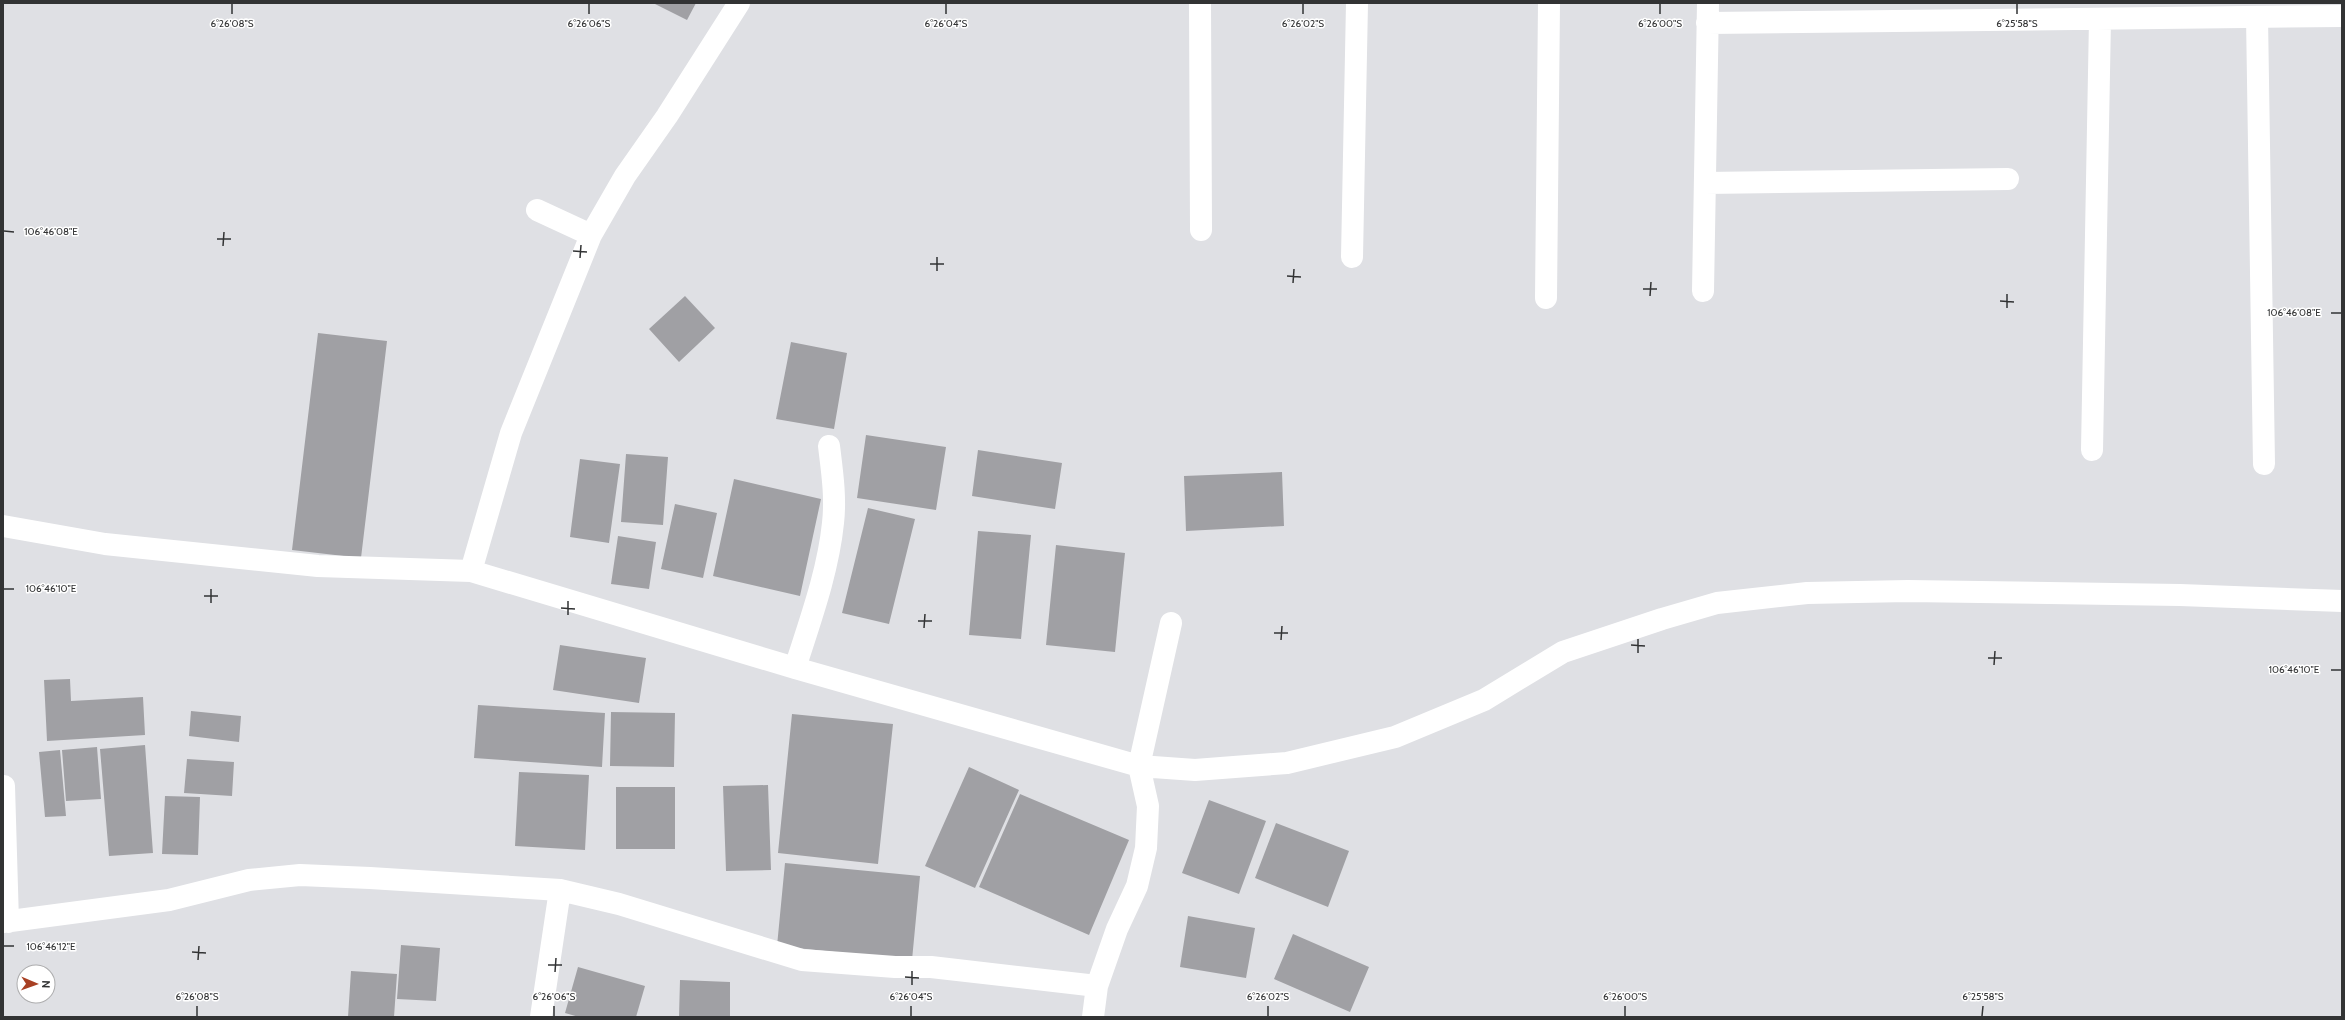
<svg xmlns="http://www.w3.org/2000/svg" width="2345" height="1020" font-family="Cabin,sans-serif">
<rect width="100%" height="100%" fill="#dfe0e4"/>
<path fill="#a0a0a4" d="M 653,3 L 696,3 L 687,20 Z
M 685,296 L 715,328 L 679,362 L 649,329 Z
M 318,333 L 387,341 L 361,558 L 292,550 Z
M 791,342 L 847,353 L 834,429 L 776,419 Z
M 866,435 L 946,447 L 936,510 L 857,498 Z
M 978,450 L 1062,463 L 1055,509 L 972,496 Z
M 626,454 L 668,457 L 663,525 L 621,522 Z
M 580,459 L 620,464 L 609,543 L 570,537 Z
M 1282,472 L 1284,526 L 1186,531 L 1184,476 Z
M 734,479 L 821,499 L 800,596 L 713,576 Z
M 675,504 L 717,513 L 703,578 L 661,569 Z
M 868,508 L 915,519 L 889,624 L 842,613 Z
M 978,531 L 1031,535 L 1021,639 L 969,635 Z
M 618,536 L 656,542 L 649,589 L 611,584 Z
M 1056,545 L 1125,553 L 1115,652 L 1046,645 Z
M 560,645 L 646,658 L 639,703 L 553,690 Z
M 70,679 L 71,701 L 143,697 L 145,735 L 47,741 L 44,680 Z
M 478,705 L 605,713 L 602,767 L 474,758 Z
M 191,711 L 241,716 L 239,742 L 189,736 Z
M 611,712 L 675,713 L 674,767 L 610,766 Z
M 792,714 L 893,724 L 878,864 L 778,853 Z
M 145,745 L 153,853 L 109,856 L 100,749 Z
M 97,747 L 101,799 L 66,801 L 62,750 Z
M 60,750 L 66,816 L 45,817 L 39,752 Z
M 187,759 L 234,762 L 232,796 L 184,793 Z
M 969,767 L 1019,790 L 975,888 L 925,866 Z
M 519,772 L 589,775 L 585,850 L 515,846 Z
M 768,785 L 771,870 L 726,871 L 723,786 Z
M 616,787 L 675,787 L 675,849 L 616,849 Z
M 1020,794 L 1129,840 L 1089,935 L 979,887 Z
M 165,796 L 200,797 L 198,855 L 162,854 Z
M 1209,800 L 1266,821 L 1239,894 L 1182,873 Z
M 1276,823 L 1349,851 L 1328,907 L 1255,878 Z
M 785,863 L 920,876 L 912,960 L 777,946 Z
M 1188,916 L 1255,928 L 1246,978 L 1180,967 Z
M 1293,934 L 1369,967 L 1350,1012 L 1274,979 Z
M 401,945 L 440,948 L 436,1001 L 397,999 Z
M 578,967 L 645,986 L 636,1017 L 579,1017 L 565,1013 Z
M 351,971 L 397,974 L 394,1017 L 348,1017 Z
M 680,980 L 730,982 L 730,1017 L 679,1017 Z"/>
<g fill="none" stroke-linecap="round" stroke-linejoin="round">
<path stroke="#fff" stroke-width="22" d="M 1200,3 L 1201,230
M 2257,17 L 2264,464
M 1707,23 L 2342,16
M 1705,183 L 2008,179
M 537,210 L 591,235
M 1352,257 L 1357,3
M 1703,291 L 1708,3
M 1546,298 L 1549,3
M 2092,450 L 2100,19
M 3,526 L 105,544 L 318,566 L 471,571 L 795,668 L 1139,766 L 1148,806 L 1146,848 L 1137,886 L 1117,929 L 1097,986 L 931,967 L 895,967 L 802,960 L 619,904 L 560,890 L 370,878 L 300,875 L 249,880 L 169,900 L 3,922
M 471,571 L 511,433 L 591,235 L 625,176 L 667,116 L 739,3
M 1171,623 L 1139,766 L 1195,770 L 1287,763 L 1395,737 L 1484,700 L 1563,652 L 1662,619 L 1717,603 L 1807,593 L 1908,591 L 2180,595 L 2342,601
M 795,668 C 810,621 828,572 833,523 C 836,497 832,471 829,446
M 4,786 L 8,922
M 541,1017 L 560,890
M 1093,1017 L 1097,986"/>
</g>
<path fill="none" stroke="#323334" stroke-width="1.5" d="M 232,14 L 232,4M 589,14 L 589,4M 946,14 L 946,4M 1303,14 L 1303,4M 1660,14 L 1660,4M 2017,14 L 2017,4M 4,231 L 14,232M 217,239 L 231,239M 223,246 L 224,232M 573,251 L 587,252M 580,258 L 581,245M 930,264 L 944,264M 937,271 L 937,257M 1287,276 L 1301,277M 1293,283 L 1294,269M 1643,289 L 1657,289M 1650,296 L 1651,282M 2000,301 L 2014,302M 2007,308 L 2007,294M 2331,313 L 2341,313M 4,589 L 14,589M 204,596 L 218,596M 211,603 L 211,589M 561,608 L 575,609M 568,615 L 568,601M 918,621 L 932,621M 924,628 L 925,614M 1274,633 L 1288,633M 1281,640 L 1282,626M 1631,645 L 1645,646M 1638,653 L 1638,639M 1988,658 L 2002,658M 1994,665 L 1995,651M 2331,670 L 2341,670M 4,946 L 14,946M 192,952 L 206,953M 198,960 L 199,946M 548,965 L 562,965M 555,972 L 556,958M 905,977 L 919,978M 912,985 L 912,971M 197,1016 L 197,1006M 554,1016 L 554,1006M 911,1016 L 911,1006M 1268,1016 L 1268,1006M 1625,1016 L 1625,1006M 1982,1016 L 1983,1006"/>
<g font-size="10" text-anchor="middle" fill="#323334" stroke="#fff" stroke-width="3" stroke-linejoin="round" paint-order="stroke">
<text x="232" y="27">6°26'08"S</text>
<text x="589" y="27">6°26'06"S</text>
<text x="946" y="27">6°26'04"S</text>
<text x="1303" y="27">6°26'02"S</text>
<text x="1660" y="27">6°26'00"S</text>
<text x="2017" y="27">6°25'58"S</text>
<text x="51" y="235">106°46'08"E</text>
<text x="2294" y="316">106°46'08"E</text>
<text x="51" y="592">106°46'10"E</text>
<text x="2294" y="673">106°46'10"E</text>
<text x="51" y="950">106°46'12"E</text>
<text x="197" y="1000">6°26'08"S</text>
<text x="554" y="1000">6°26'06"S</text>
<text x="911" y="1000">6°26'04"S</text>
<text x="1268" y="1000">6°26'02"S</text>
<text x="1625" y="1000">6°26'00"S</text>
<text x="1983" y="1000">6°25'58"S</text>
</g>
<rect width="2345" height="1020" fill="none" stroke="#323334" stroke-width="8"/>
<g transform="translate(36 984) rotate(92)"><circle r="19" fill="#ffffff" stroke="#adadae"/>
<path d="M0-3L7 15L0 10L-7 15Z" fill="#a84023"/>
<text y="-6" font-size="11" font-weight="bold" text-anchor="middle" fill="#323334">N</text>
</g>
</svg>
